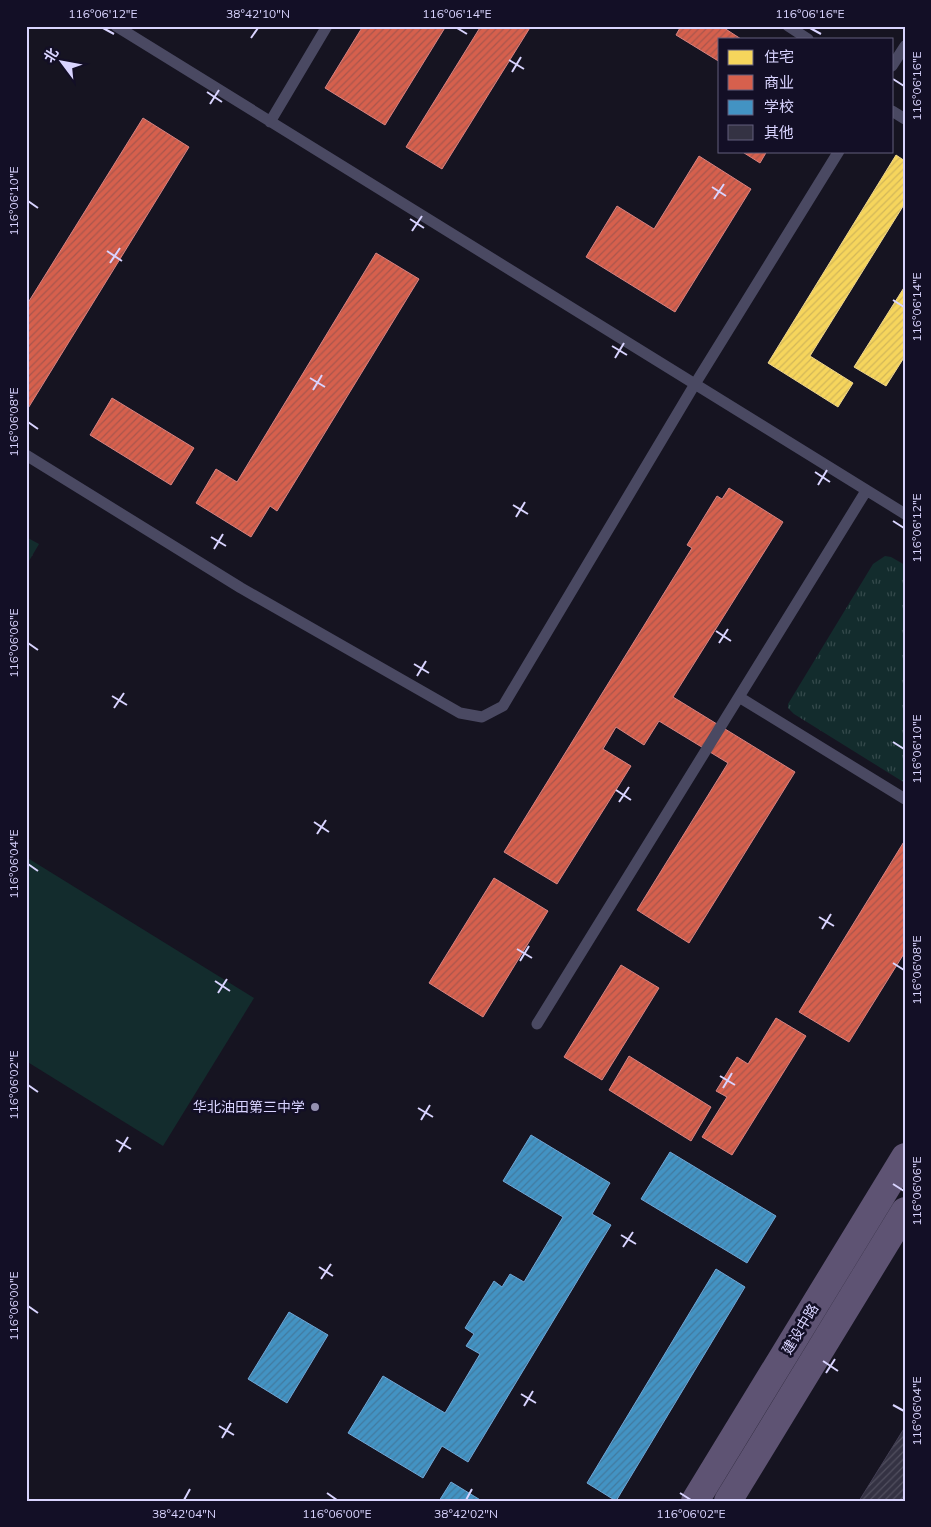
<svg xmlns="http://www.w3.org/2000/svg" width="931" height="1527" font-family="Mulish,'Noto Sans SC',sans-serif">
<defs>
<pattern id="grass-tufts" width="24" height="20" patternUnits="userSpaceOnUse" patternTransform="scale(1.25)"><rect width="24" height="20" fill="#132c2d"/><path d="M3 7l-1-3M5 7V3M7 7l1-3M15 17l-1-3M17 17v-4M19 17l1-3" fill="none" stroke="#354a4c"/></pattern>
<pattern id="homes-hatch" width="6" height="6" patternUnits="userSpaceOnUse" patternTransform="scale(1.25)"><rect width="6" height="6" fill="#f6d55c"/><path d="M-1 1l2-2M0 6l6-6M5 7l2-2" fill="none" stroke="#d2b759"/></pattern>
<pattern id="shops-hatch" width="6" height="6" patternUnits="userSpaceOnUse" patternTransform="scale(1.25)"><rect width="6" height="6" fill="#d6604d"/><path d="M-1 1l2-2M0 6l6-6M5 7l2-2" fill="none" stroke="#a9564d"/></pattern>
<pattern id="schools-hatch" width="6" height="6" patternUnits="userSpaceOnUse" patternTransform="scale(1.25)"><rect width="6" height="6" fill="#4393c3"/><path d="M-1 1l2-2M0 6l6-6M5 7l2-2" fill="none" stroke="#427a9f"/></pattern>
<pattern id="building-hatch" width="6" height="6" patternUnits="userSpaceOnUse" patternTransform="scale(1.25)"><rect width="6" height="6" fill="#343243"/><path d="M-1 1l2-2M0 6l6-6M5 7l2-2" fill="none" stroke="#514f5f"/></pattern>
</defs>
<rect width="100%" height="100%" fill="#161421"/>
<path fill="url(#grass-tufts)" d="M 26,537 L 39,544 L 26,566 Z
M 885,556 L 891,557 L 905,565 L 905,783 L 794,714 L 788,708 L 788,704 L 873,564 Z"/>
<path fill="#132c2d" d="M 26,857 L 254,998 L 163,1146 L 26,1061 Z"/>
<path fill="url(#homes-hatch)" stroke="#edd58d" d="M 896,155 L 905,161 L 905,203 L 810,356 L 853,383 L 838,407 L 768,363 Z
M 905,286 L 905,356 L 886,386 L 854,367 Z"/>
<path fill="url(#shops-hatch)" stroke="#d78382" d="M 363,26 L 446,26 L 385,125 L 325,88 Z
M 481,26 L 531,26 L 442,169 L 406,147 Z
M 681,26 L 721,26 L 741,39 L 720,39 L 720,62 L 676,35 Z
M 143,118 L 189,147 L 27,410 L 26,306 Z
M 741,151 L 767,151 L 760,163 Z
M 699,156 L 751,189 L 675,312 L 586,257 L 617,206 L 654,229 Z
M 376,253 L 419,279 L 277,511 L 270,506 L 251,537 L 196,503 L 216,469 L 237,482 Z
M 112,398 L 194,448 L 171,485 L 90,435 Z
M 729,488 L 783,522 L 673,697 L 795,772 L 689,943 L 637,910 L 728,763 L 659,721 L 644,745 L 616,727 L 603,749 L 631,766 L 557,884 L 504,852 L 692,548 L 687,545 L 717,496 L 722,499 Z
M 905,840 L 905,952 L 849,1042 L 799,1012 Z
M 494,878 L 548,911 L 483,1017 L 429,983 Z
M 621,965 L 659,988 L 602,1080 L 564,1057 Z
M 776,1018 L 806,1036 L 732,1155 L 702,1137 L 727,1097 L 716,1091 L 737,1057 L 748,1064 Z
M 629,1056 L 711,1107 L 691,1141 L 609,1090 Z"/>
<path fill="url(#schools-hatch)" stroke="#70a6d5" d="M 531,1135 L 610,1183 L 592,1214 L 611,1225 L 468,1462 L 442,1446 L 423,1478 L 348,1433 L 383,1376 L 445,1413 L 480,1354 L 466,1346 L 474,1334 L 465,1328 L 494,1281 L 502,1287 L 510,1274 L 524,1282 L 563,1217 L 503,1181 Z
M 670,1152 L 776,1216 L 747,1263 L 641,1199 Z
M 716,1269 L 745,1287 L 616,1501 L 587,1483 Z
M 289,1312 L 328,1335 L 287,1403 L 248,1379 Z
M 451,1482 L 482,1501 L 439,1501 Z"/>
<path fill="url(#building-hatch)" stroke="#433f54" d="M 905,1427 L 905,1501 L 859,1501 Z"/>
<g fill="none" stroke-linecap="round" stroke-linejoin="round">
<path stroke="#4a4962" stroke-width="11" d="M 116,26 L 905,514
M 788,26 L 808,39
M 892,66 L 905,46
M 892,111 L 905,119
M 270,122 L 327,26
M 26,455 L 241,588 L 460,713 L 482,717 L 503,706 L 695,384 L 839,151
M 739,697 L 905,799
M 537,1024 L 866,491"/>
<path stroke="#5e5373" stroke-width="28" d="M 695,1501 L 905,1157
M 728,1501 L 905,1211"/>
</g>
<path fill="none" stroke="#d9d4ff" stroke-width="2" d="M 103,28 L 114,34M 457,28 L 467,34M 810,28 L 821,34M 251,38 L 258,28M 509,60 L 524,69M 512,72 L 521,57M 893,79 L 904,86M 207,92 L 222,102M 210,104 L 219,90M 712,187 L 726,196M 714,199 L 724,184M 28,201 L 38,208M 410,219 L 424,228M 412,231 L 422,216M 107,251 L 122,261M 110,263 L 120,248M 893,300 L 904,307M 612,346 L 627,355M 615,358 L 624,343M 310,378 L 325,387M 313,390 L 322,375M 28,422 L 38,429M 815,472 L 830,482M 818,485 L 827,470M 513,505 L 528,514M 516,517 L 525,502M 893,521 L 904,528M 211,537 L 226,546M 214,549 L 223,534M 716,631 L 731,641M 28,643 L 38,650M 719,643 L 728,629M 414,664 L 429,673M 417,676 L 426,661M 112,696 L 127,705M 114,708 L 124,693M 893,742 L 904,749M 616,790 L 631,800M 619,802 L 629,787M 314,822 L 329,832M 317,834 L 326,820M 28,864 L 38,871M 819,917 L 834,926M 822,929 L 831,914M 517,949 L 532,958M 520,961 L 529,946M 893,963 L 904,970M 215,981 L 230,991M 218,993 L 227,979M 720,1076 L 735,1085M 28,1085 L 38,1092M 723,1088 L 732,1073M 418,1108 L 433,1117M 421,1120 L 430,1105M 116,1140 L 131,1149M 119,1152 L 128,1137M 893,1184 L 904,1191M 621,1235 L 636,1244M 623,1247 L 633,1232M 319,1267 L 333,1276M 321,1279 L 331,1264M 28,1306 L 38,1313M 823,1361 L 838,1371M 826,1373 L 835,1359M 521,1394 L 536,1403M 893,1405 L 904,1411M 524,1406 L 533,1391M 219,1426 L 234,1435M 222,1438 L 231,1423M 327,1493 L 337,1500M 680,1493 L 691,1500M 184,1500 L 190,1489M 466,1500 L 472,1489"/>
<circle fill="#9591b1" stroke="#130f26" stroke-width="2" cx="315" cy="1107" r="5"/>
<g text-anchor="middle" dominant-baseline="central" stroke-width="5" stroke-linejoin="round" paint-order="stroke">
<g font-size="14" fill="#d9d4ff" stroke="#130f26" text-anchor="end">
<text x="305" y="1107">华北油田第三中学</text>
</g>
<g font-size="14" fill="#d9d4ff" stroke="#130f26">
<text transform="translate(800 1329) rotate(-59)">建设中路</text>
</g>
</g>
<rect width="931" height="1527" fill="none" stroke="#130f26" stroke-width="55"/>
<rect x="718" y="38" width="175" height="115" fill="#130f26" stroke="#625e7d"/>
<rect x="728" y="50" width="25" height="15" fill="#f6d55c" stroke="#625e7d"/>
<text x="764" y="62" font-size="15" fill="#d9d4ff">住宅</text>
<rect x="728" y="75" width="25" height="15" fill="#d6604d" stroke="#625e7d"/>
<text x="764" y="88" font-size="15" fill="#d9d4ff">商业</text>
<rect x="728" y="100" width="25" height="15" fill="#4393c3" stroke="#625e7d"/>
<text x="764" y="112" font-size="15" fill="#d9d4ff">学校</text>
<rect x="728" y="125" width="25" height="15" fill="#343243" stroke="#625e7d"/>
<text x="764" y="138" font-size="15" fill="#d9d4ff">其他</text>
<g transform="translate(62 62) rotate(302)" stroke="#130f26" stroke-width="4" paint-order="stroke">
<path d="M0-4L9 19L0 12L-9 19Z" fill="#d9d4ff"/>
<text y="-8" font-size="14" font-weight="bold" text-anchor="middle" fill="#d9d4ff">北</text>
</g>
<rect x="28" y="28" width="876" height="1472" fill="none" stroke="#d9d4ff" stroke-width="2"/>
<g font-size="12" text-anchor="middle" fill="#d9d4ff">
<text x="103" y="18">116°06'12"E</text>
<text x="258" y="18">38°42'10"N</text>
<text x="457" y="18">116°06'14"E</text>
<text x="810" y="18">116°06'16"E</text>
<text transform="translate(917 86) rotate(-90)" y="4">116°06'16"E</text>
<text transform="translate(14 201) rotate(-90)" y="4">116°06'10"E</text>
<text transform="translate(917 307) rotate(-90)" y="4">116°06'14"E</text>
<text transform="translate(14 422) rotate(-90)" y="4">116°06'08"E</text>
<text transform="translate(917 528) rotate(-90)" y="4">116°06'12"E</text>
<text transform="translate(14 643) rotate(-90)" y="4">116°06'06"E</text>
<text transform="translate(917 749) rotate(-90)" y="4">116°06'10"E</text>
<text transform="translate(14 864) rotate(-90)" y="4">116°06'04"E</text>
<text transform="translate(917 970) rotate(-90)" y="4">116°06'08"E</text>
<text transform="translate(14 1085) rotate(-90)" y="4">116°06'02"E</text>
<text transform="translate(917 1191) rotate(-90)" y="4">116°06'06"E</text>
<text transform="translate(14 1306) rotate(-90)" y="4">116°06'00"E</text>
<text transform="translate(917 1411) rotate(-90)" y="4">116°06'04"E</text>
<text x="184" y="1518">38°42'04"N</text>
<text x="337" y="1518">116°06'00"E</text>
<text x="466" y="1518">38°42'02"N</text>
<text x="691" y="1518">116°06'02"E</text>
</g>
</svg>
